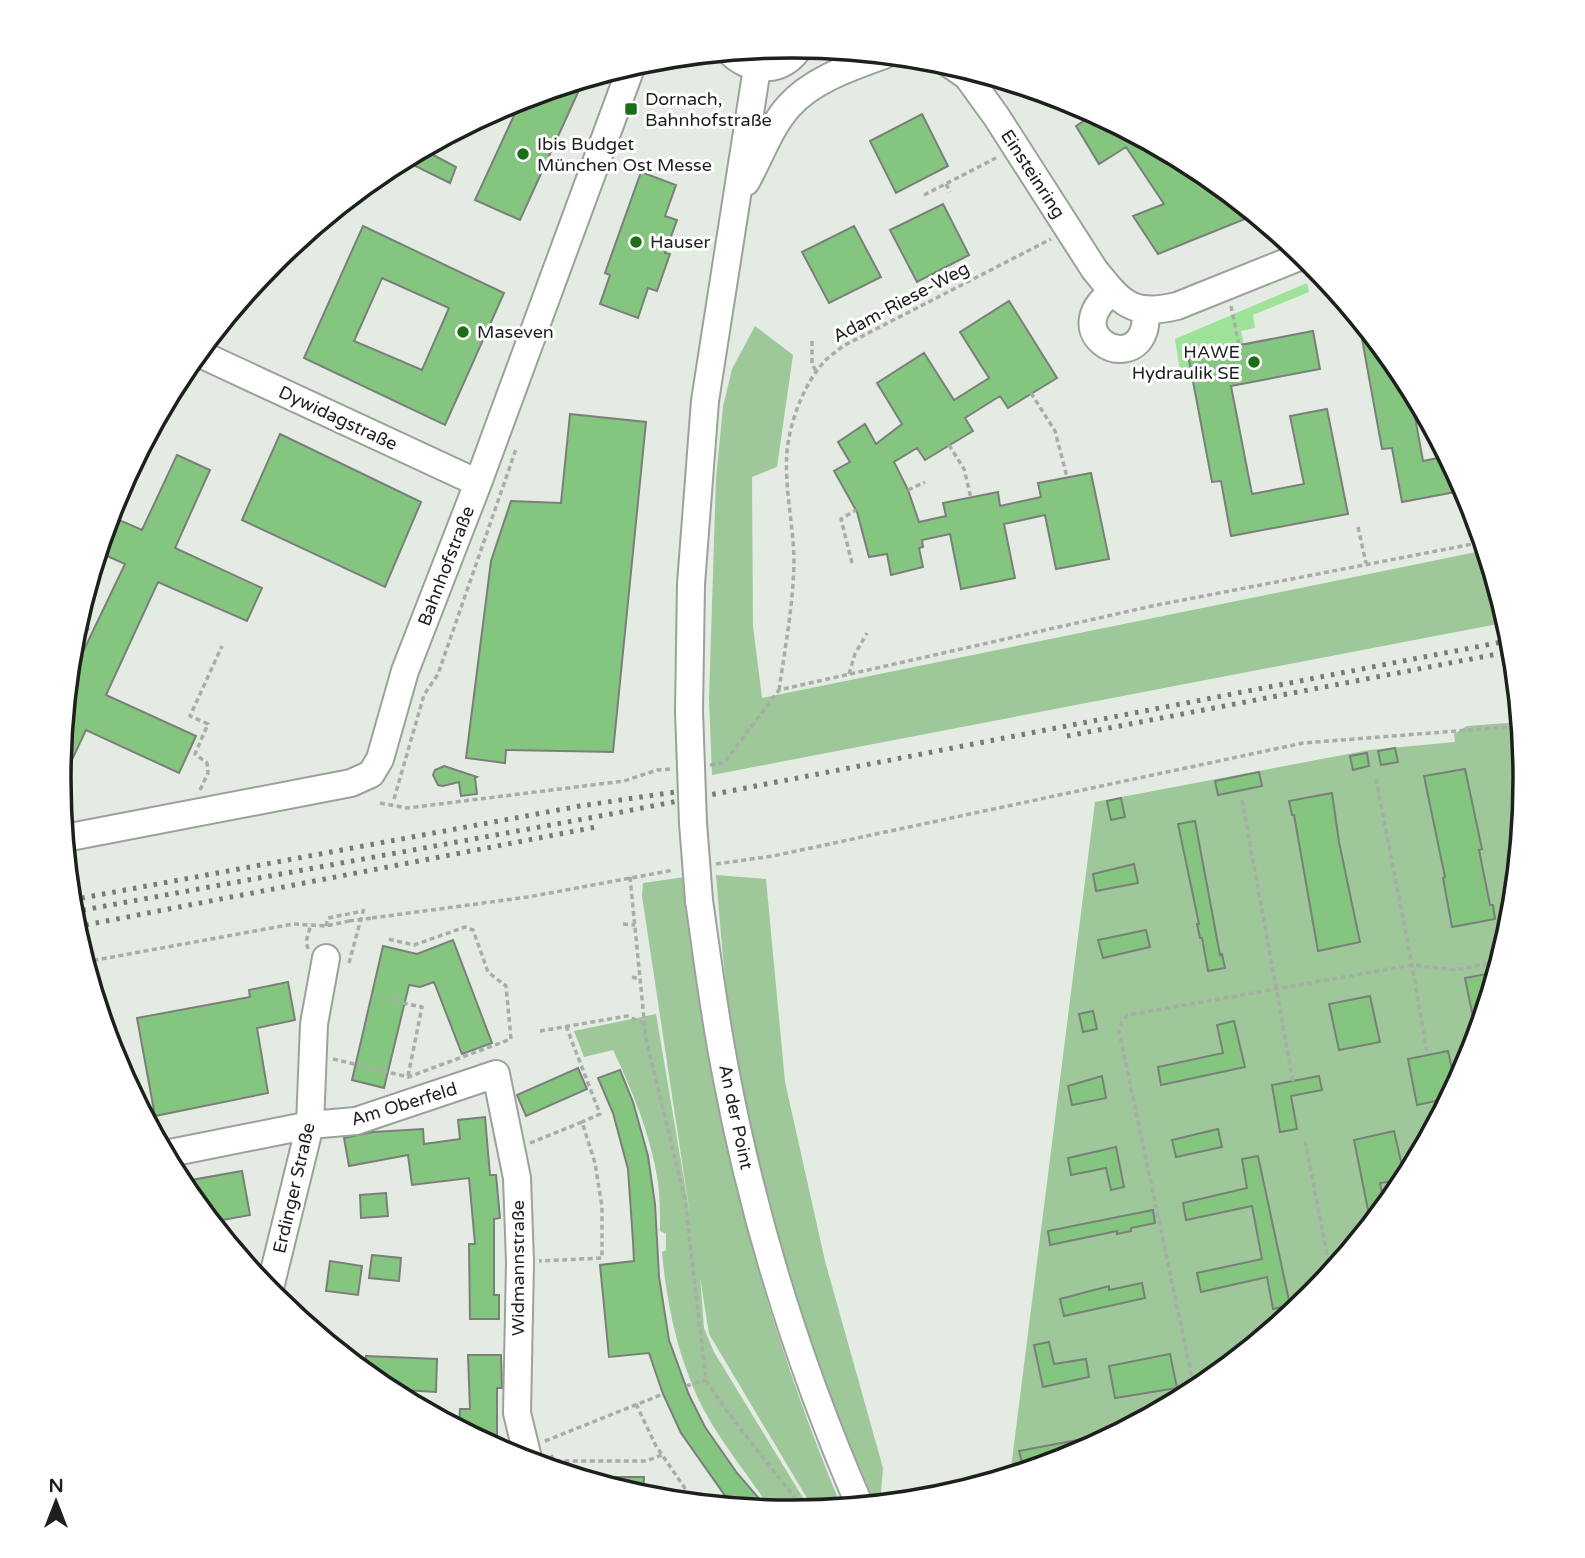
<svg xmlns="http://www.w3.org/2000/svg" width="1585" height="1558" font-family="'Varela Round',sans-serif">
<rect width="100%" height="100%" fill="#e4ebe3"/>
<path fill="#9ec79a" d="M 755,326 L 793,355 L 777,467 L 752,477 L 753,626 L 762,698 L 1486,550 L 1508,622 L 712,775 L 709,699 L 716,478 L 723,407 L 732,369 Z
M 1520,722 L 1526,779 L 1512,923 L 1470,1060 L 1402,1187 L 1311,1298 L 1200,1389 L 1073,1457 L 1010,1476 L 1095,802 L 1369,750 L 1455,742 L 1454,734 L 1467,726 Z
M 716,875 L 766,879 L 785,1082 L 825,1261 L 883,1468 L 880,1504 L 876,1504 C 809,1362 764,1209 736,1054 C 725,995 721,934 716,875 Z
M 685,877 C 694,949 702,1021 716,1092 C 743,1234 786,1374 842,1508 L 814,1510 L 709,1334 L 700,1277 L 704,1328 L 714,1352 L 811,1511 L 792,1512 L 772,1511 C 751,1479 723,1445 705,1412 C 679,1363 667,1307 662,1252 L 666,1250 L 666,1234 L 660,1231 C 660,1215 660,1198 658,1182 C 651,1136 633,1092 613,1050 L 584,1057 L 574,1031 L 656,1014 L 690,1215 L 642,896 L 643,883 Z"/>
<path fill="#9fe299" d="M 1307,283 L 1309,292 L 1253,315 L 1255,328 L 1241,331 L 1244,344 L 1188,355 L 1190,368 L 1180,371 L 1175,339 Z"/>
<path fill="#84c67f" stroke="#7a8079" stroke-width="2" fill-rule="evenodd" d="M 584,79 L 520,220 L 475,200 L 522,98 Z
M 1096,113 L 1200,169 L 1255,215 L 1158,254 L 1133,216 L 1164,204 L 1126,147 L 1099,164 L 1076,126 Z
M 922,114 L 948,166 L 896,193 L 870,141 Z
M 422,149 L 456,167 L 450,183 L 403,160 Z
M 641,172 L 676,185 L 665,216 L 677,220 L 665,253 L 670,254 L 657,291 L 648,288 L 638,318 L 600,304 L 610,275 L 605,273 Z
M 943,204 L 969,255 L 917,282 L 890,230 Z
M 363,226 L 504,293 L 445,425 L 304,358 ZM 382,278 L 449,308 L 422,370 L 354,341 Z
M 854,226 L 881,277 L 829,303 L 802,252 Z
M 1009,301 L 1057,378 L 1008,408 L 1000,396 L 965,418 L 973,431 L 925,460 L 917,448 L 894,462 L 908,490 L 919,522 L 946,516 L 943,503 L 998,492 L 1000,506 L 1041,497 L 1038,483 L 1091,473 L 1109,559 L 1056,569 L 1045,515 L 1004,524 L 1015,578 L 961,589 L 950,534 L 922,540 L 923,547 L 919,548 L 923,567 L 891,575 L 887,554 L 869,557 L 857,512 L 834,471 L 850,462 L 838,442 L 865,424 L 876,444 L 902,424 L 877,383 L 924,353 L 954,400 L 989,378 L 960,332 Z
M 1358,317 L 1403,372 L 1409,384 L 1423,461 L 1448,456 L 1466,490 L 1402,502 L 1392,448 L 1382,449 Z
M 1313,331 L 1320,369 L 1231,386 L 1252,494 L 1304,484 L 1290,416 L 1327,409 L 1348,514 L 1231,536 L 1221,481 L 1212,482 L 1188,355 Z
M 570,414 L 646,422 L 613,752 L 506,750 L 505,763 L 466,758 L 491,561 L 511,501 L 561,503 Z
M 280,434 L 421,502 L 385,587 L 242,520 Z
M 177,455 L 210,470 L 175,548 L 262,588 L 247,621 L 158,582 L 106,695 L 196,736 L 179,773 L 86,730 L 60,785 L 69,681 L 125,564 L 98,552 L 110,516 L 142,530 Z
M 1395,748 L 1398,762 L 1381,765 L 1378,751 Z
M 1367,753 L 1369,766 L 1353,770 L 1350,756 Z
M 444,766 L 477,777 L 475,778 L 477,794 L 461,796 L 459,782 L 443,786 L 438,785 L 433,775 L 435,770 Z
M 1465,769 L 1482,849 L 1479,850 L 1490,905 L 1493,905 L 1495,919 L 1452,927 L 1443,878 L 1445,877 L 1424,776 Z
M 1259,772 L 1262,786 L 1218,795 L 1215,781 Z
M 1332,793 L 1339,842 L 1360,942 L 1318,951 L 1294,815 L 1292,815 L 1289,801 Z
M 1121,798 L 1125,817 L 1111,820 L 1107,801 Z
M 1195,821 L 1220,955 L 1222,954 L 1225,968 L 1208,971 L 1202,938 L 1200,938 L 1197,924 L 1199,924 L 1178,824 Z
M 1134,864 L 1138,883 L 1096,891 L 1093,874 Z
M 1146,930 L 1150,947 L 1103,958 L 1098,940 Z
M 453,940 L 492,1043 L 462,1054 L 434,982 L 420,987 L 409,985 L 384,1088 L 352,1080 L 383,946 L 417,954 Z
M 1497,972 L 1477,1037 L 1465,978 Z
M 288,982 L 295,1020 L 257,1028 L 268,1093 L 155,1116 L 137,1018 L 250,997 L 249,990 Z
M 1370,996 L 1380,1042 L 1339,1050 L 1329,1004 Z
M 1093,1011 L 1097,1029 L 1083,1032 L 1079,1014 Z
M 1234,1021 L 1245,1067 L 1161,1085 L 1158,1067 L 1223,1053 L 1217,1025 Z
M 1448,1051 L 1456,1087 L 1449,1098 L 1417,1105 L 1408,1059 Z
M 578,1068 L 587,1089 L 526,1116 L 517,1095 Z
M 620,1070 L 633,1102 L 648,1156 L 655,1204 L 659,1277 L 669,1340 L 689,1395 L 705,1427 L 737,1473 L 769,1510 L 733,1507 L 681,1433 L 663,1394 L 649,1353 L 609,1357 L 600,1265 L 634,1261 L 633,1241 L 628,1169 L 613,1113 L 598,1078 Z
M 1102,1076 L 1106,1098 L 1072,1105 L 1068,1086 Z
M 1319,1076 L 1322,1090 L 1291,1096 L 1297,1129 L 1280,1132 L 1272,1085 Z
M 485,1117 L 490,1175 L 496,1175 L 500,1218 L 494,1219 L 494,1295 L 499,1295 L 499,1319 L 470,1319 L 469,1244 L 475,1244 L 469,1178 L 412,1185 L 408,1155 L 349,1166 L 344,1138 L 373,1132 L 423,1129 L 424,1144 L 460,1139 L 458,1120 Z
M 1218,1129 L 1222,1147 L 1176,1157 L 1172,1140 Z
M 1394,1131 L 1405,1179 L 1380,1183 L 1385,1208 L 1371,1225 L 1354,1140 Z
M 1116,1147 L 1124,1187 L 1111,1190 L 1106,1168 L 1071,1175 L 1068,1158 Z
M 1258,1156 L 1290,1305 L 1273,1309 L 1267,1277 L 1201,1292 L 1197,1273 L 1262,1259 L 1252,1206 L 1186,1220 L 1183,1203 L 1247,1188 L 1242,1159 Z
M 242,1171 L 250,1215 L 212,1222 L 180,1182 Z
M 386,1193 L 388,1216 L 361,1218 L 360,1195 Z
M 1153,1210 L 1155,1223 L 1131,1228 L 1131,1231 L 1117,1234 L 1117,1231 L 1050,1245 L 1048,1231 Z
M 372,1255 L 401,1258 L 399,1281 L 369,1278 Z
M 330,1261 L 362,1266 L 358,1295 L 326,1291 Z
M 1142,1283 L 1145,1298 L 1064,1316 L 1060,1299 L 1109,1286 L 1109,1290 Z
M 1049,1342 L 1054,1364 L 1086,1359 L 1089,1377 L 1043,1387 L 1034,1345 Z
M 1170,1354 L 1177,1388 L 1115,1398 L 1109,1366 Z
M 468,1355 L 501,1355 L 502,1388 L 497,1388 L 497,1438 L 477,1438 L 459,1429 L 460,1409 L 470,1409 Z
M 366,1356 L 437,1359 L 436,1392 L 385,1389 L 366,1373 Z
M 1109,1434 L 1110,1437 L 1073,1457 L 1024,1469 L 1019,1451 Z
M 591,1477 L 644,1477 L 643,1494 L 635,1494 L 590,1480 Z"/>
<g fill="none" stroke-linecap="round" stroke-linejoin="round">
<g stroke="#9ba29a" stroke-width="30">
<path id="minor" d="M 730,52 C 751,73 784,74 800,46
M 948,63 L 967,76 L 996,116 L 1094,269 C 1121,303 1132,317 1177,306 L 1304,255
M 746,182 C 760,157 770,127 789,106 C 813,79 852,67 884,55
M 1112,292 C 1060,332 1127,372 1143,333 C 1146,326 1146,318 1146,311
M 198,353 L 478,483
M 689,711 L 691,584 L 705,401 L 757,68
M 65,838 L 351,783 L 371,774 L 380,759 L 405,671 L 478,483 L 632,65
M 699,900 C 707,956 714,1013 725,1069 C 753,1219 799,1366 860,1506
M 165,1154 L 310,1125 L 356,1121 L 496,1074 L 517,1178 L 520,1262 L 517,1413 L 529,1462
M 269,1292 L 310,1125 L 314,1024 L 326,958"/>
</g>
<path stroke="#a8ada7" stroke-width="3.5" stroke-dasharray="5 3.5" stroke-linecap="butt" d="M 654,70 L 663,62
M 946,184 L 950,192
M 924,195 L 996,158
M 1231,306 L 1239,346
M 812,341 L 812,364 L 816,371
M 1031,393 L 1055,431 L 1067,477
M 949,445 L 964,469 L 971,498
M 908,490 L 925,482
M 1358,527 L 1366,563
M 852,563 L 841,519 L 856,510
M 77,624 L 92,631
M 849,674 L 855,654 L 867,633
M 779,690 C 785,648 793,606 794,563 C 794,526 784,488 787,451 C 790,422 803,386 823,363 C 828,357 836,352 843,346 L 1051,239
M 1512,763 L 1522,817
M 710,765 L 724,763 L 779,690 L 1152,606 L 1483,542
M 1376,779 L 1412,965 L 1427,1053
M 200,790 L 208,773 L 207,763 L 195,754 L 208,724 L 190,716 L 222,646
M 394,799 L 424,695 L 438,674 L 516,449
M 1242,800 L 1293,1081
M 380,803 L 407,808 L 624,781 L 657,770 L 671,769
M 716,864 L 773,856 L 1303,743 L 1521,726
M 630,877 L 646,1039 L 685,1200 L 706,1380 L 726,1410 L 805,1511
M 372,918 L 528,897 L 674,870
M 623,924 L 635,925
M 326,926 L 328,918 L 363,911
M 308,949 L 306,942 L 311,924
M 85,962 L 293,924 L 326,926 L 349,921
M 349,963 L 364,908
M 632,977 L 640,979
M 394,994 L 393,1001 L 422,1007 L 408,1076
M 566,1026 L 600,1114 L 582,1122
M 540,1031 L 627,1016 L 645,1024
M 333,1059 L 408,1077 L 511,1039 L 506,986 L 488,972 L 473,930 L 465,927 L 414,945 L 388,939
M 1439,1116 L 1439,1117
M 1305,1141 L 1331,1274
M 530,1143 L 582,1122 L 595,1163 L 602,1207 L 602,1258 L 539,1261
M 686,1386 L 706,1380
M 1195,1392 L 1119,1031 L 1122,1022 L 1128,1015 L 1412,965 L 1456,970 L 1500,961
M 636,1404 L 656,1446 L 695,1503
M 1133,1425 L 1131,1415 L 1163,1409
M 545,1441 L 663,1394
M 551,1455 L 554,1461 L 646,1461 L 662,1455"/>
<use href="#minor" stroke="#fff" stroke-width="26"/>
<path stroke="#767b75" stroke-width="5" stroke-dasharray="3.5 7" stroke-linecap="butt" d="M 1067,736 L 1513,651
M 71,900 L 580,806 L 675,792
M 72,912 L 611,814 L 1512,640
M 75,927 L 596,827"/>
<g stroke="#9ba29a" stroke-width="30" stroke-linecap="butt">
<path id="minor-bridge" d="M 689,711 L 693,823 L 699,900"/>
</g>
<path stroke="#a8ada7" stroke-width="3.5" stroke-dasharray="5 3.5" stroke-linecap="butt" d="M 349,921 L 372,918"/>
<use href="#minor-bridge" stroke="#fff" stroke-width="26"/>
</g>
<g fill="#1b6f17" stroke="#fff" stroke-width="2.5">
<rect x="624" y="102" width="14" height="14" rx="3.5"/>
<circle cx="523" cy="154" r="7"/>
<circle cx="636" cy="242" r="7"/>
<circle cx="463" cy="332" r="7"/>
<circle cx="1254" cy="362" r="7"/>
</g>
<g text-anchor="middle" dominant-baseline="central" stroke-width="6" stroke-linejoin="round" paint-order="stroke">
<g font-size="18" fill="#1e201d" stroke="#fff" text-anchor="start">
<text x="645" y="99">Dornach,<tspan x="645" dy="21">Bahnhofstraße</tspan></text>
<text x="537" y="144">Ibis Budget<tspan x="537" dy="21">München Ost Messe</tspan></text>
<text x="650" y="242">Hauser</text>
<text x="477" y="332">Maseven</text>
<text x="1240" y="352" text-anchor="end">HAWE<tspan x="1240" dy="21">Hydraulik SE</tspan></text>
</g>
<g font-size="18" fill="#1e201d" stroke="#fff">
<text transform="translate(1033 174) rotate(57)">Einsteinring</text>
<text transform="translate(901 302) rotate(-28)">Adam-Riese-Weg</text>
<text transform="translate(338 418) rotate(25)">Dywidagstraße</text>
<text transform="translate(446 566) rotate(-69)">Bahnhofstraße</text>
<text transform="translate(404 1104) rotate(-17)">Am Oberfeld</text>
<text transform="translate(736 1117) rotate(78)">An der Point</text>
<text transform="translate(294 1188) rotate(-77)">Erdinger Straße</text>
<text transform="translate(518 1268) rotate(-90)">Widmannstraße</text>
</g>
</g>
<path d="M0 0H1585V1558H0ZM71 779a721 721 0 1 1 1442 0a721 721 0 1 1-1442 0Z" fill="#fff" fill-rule="evenodd"/>
<path fill="none" stroke="#1e201d" stroke-width="3.5" d="M71 779a721 721 0 1 1 1442 0a721 721 0 1 1-1442 0Z"/>
<g transform="translate(56 1502)" stroke="#ffffff" stroke-width="5" paint-order="stroke">
<path d="M0-5L12 26L0 18L-12 26Z" fill="#1e201d"/>
<text y="-10" font-size="19" font-weight="bold" text-anchor="middle" fill="#1e201d">N</text>
</g>
</svg>
